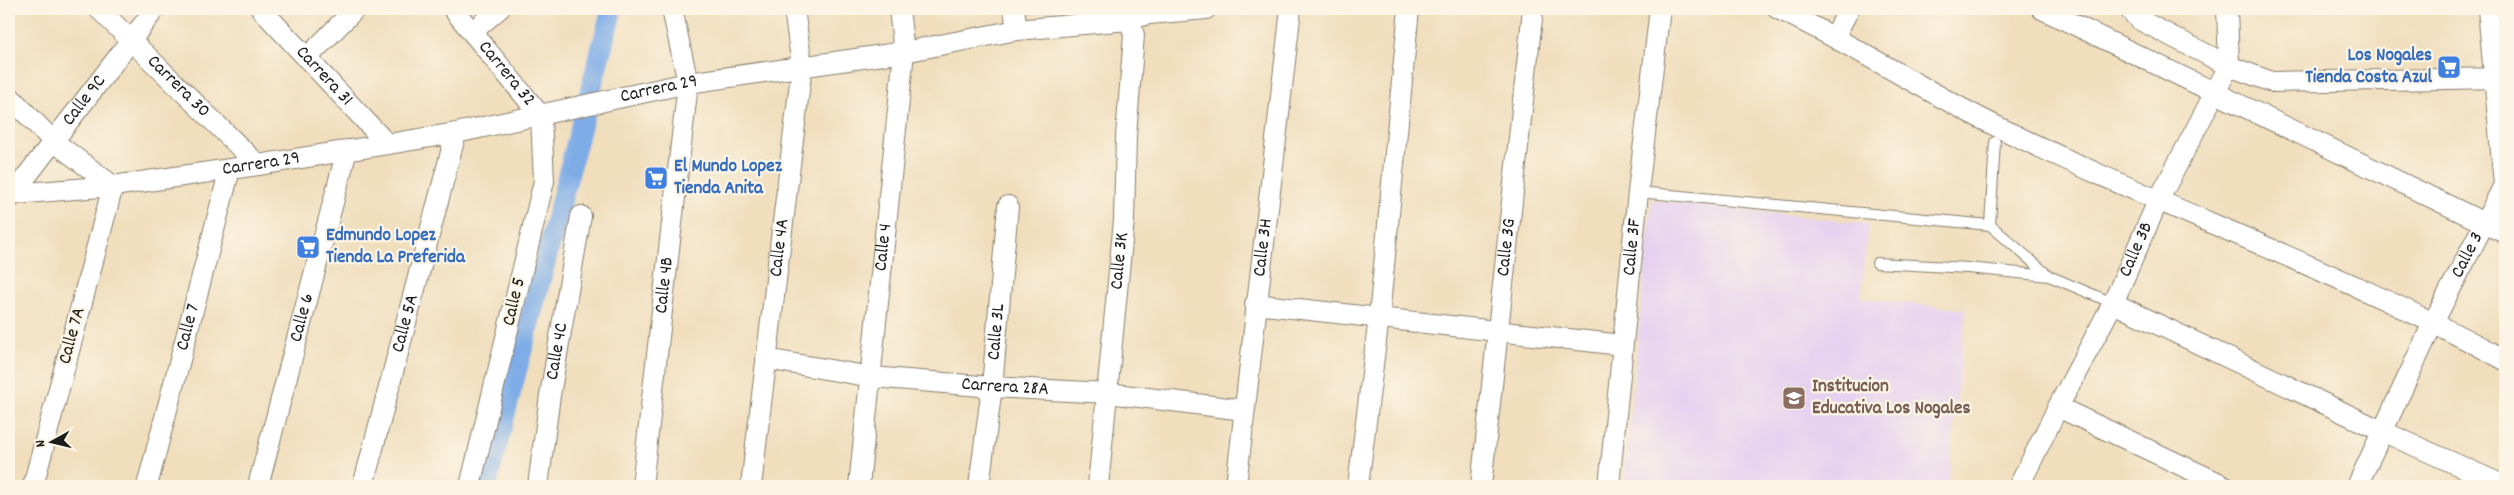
<svg xmlns="http://www.w3.org/2000/svg" width="2514" height="495" font-family="Dekko,sans-serif">
<rect width="100%" height="100%" fill="#fcf5e5"/>
<filter id="ink" filterUnits="userSpaceOnUse"><feTurbulence type="fractalNoise" baseFrequency=".02" numOctaves="2"/><feDisplacementMap in="SourceGraphic" scale="10" xChannelSelector="R" yChannelSelector="G"/><feConvolveMatrix kernelMatrix="1 2 1 2 8 2 1 2 1" color-interpolation-filters="sRGB"/></filter>
<filter id="wash" filterUnits="userSpaceOnUse"><feTurbulence type="fractalNoise" baseFrequency=".0096" numOctaves="4" result="noise"/><feDisplacementMap in="SourceGraphic" scale="20" xChannelSelector="R" yChannelSelector="G"/><feGaussianBlur stdDeviation="1.12" result="paint"/><feColorMatrix in="noise" values="0 0 0 0 0 0 0 0 0 0 0 0 0 0 0 0 0 1.4 0 .05"/><feComposite in="paint" operator="in"/></filter>
<g filter="url(#wash)">
<rect width="100%" height="100%" fill="#f0debd"/>
<path fill="#e6d2f0" d="M 1652,200 L 1868,224 L 1861,298 L 1966,310 L 1948,486 L 1623,486 Z"/>
<g fill="none" stroke-linecap="round" stroke-linejoin="round">
<path stroke="#7dace7" stroke-width="21" d="M 486,486 L 612,9"/>
</g>
</g>
<g filter="url(#ink)">
<g fill="none" stroke-linecap="round" stroke-linejoin="round">
<g stroke="#867d6c" stroke-width="12">
<path id="service" d="M 1638,192 L 1990,225 L 2049,276 L 2113,303
M 1990,225 L 1995,142
M 1877,263 L 1968,268 L 2049,276"/>
</g>
<g stroke="#867d6c" stroke-width="22">
<g id="minor">
<path id="s1" d="M 99,9 L 258,165"/>
<path id="s2" d="M 261,9 L 387,144"/>
<path id="s3" d="M 453,9 L 541,116 L 544,181 L 470,486"/>
<path d="M 1014,9 L 1017,30"/>
<path d="M 1778,9 C 1853,44 1922,90 1996,126 C 2164,209 2341,271 2505,360"/>
<path d="M 2042,9 L 2505,233"/>
<path d="M 2129,9 L 2138,19 L 2229,66 L 2272,82 L 2505,78"/>
<path d="M 472,32 L 499,9"/>
<path d="M 1835,36 L 1849,9"/>
<path d="M 308,57 L 355,9"/>
<path d="M 9,96 L 53,141 L 113,186 L 33,486"/>
<path id="s4" d="M 14,194 L 113,186 L 258,165 L 456,133 L 688,83 L 904,52 L 1017,30 L 1128,20 L 1149,14 L 1206,9"/>
<path id="s5" d="M 9,199 L 155,9"/>
<path d="M 2113,303 L 2384,432 L 2505,486"/>
<path d="M 1255,304 L 1622,345"/>
<path id="s6" d="M 766,359 L 872,377 L 992,387 L 1108,393 L 1244,410"/>
<path d="M 2058,407 L 2225,486"/>
<path id="s7" d="M 147,486 L 230,169"/>
<path id="s8" d="M 258,486 L 347,150"/>
<path id="s9" d="M 363,486 L 456,133"/>
<path id="s10" d="M 538,486 L 550,395 L 581,216"/>
<path id="s11" d="M 642,486 L 688,83 L 672,9"/>
<path id="s12" d="M 751,486 L 802,66 L 794,9"/>
<path id="s13" d="M 859,486 L 904,52 L 899,9"/>
<path id="s14" d="M 979,486 L 992,387 L 1008,206"/>
<path id="s15" d="M 1098,486 L 1124,220 L 1126,136 L 1134,35 L 1126,9"/>
<path id="s16" d="M 1236,486 L 1291,9"/>
<path d="M 1358,486 L 1379,317 L 1409,9"/>
<path id="s17" d="M 1481,486 L 1533,9"/>
<path id="s18" d="M 1609,486 L 1638,192 L 1660,9"/>
<path id="s19" d="M 2019,486 L 2058,407 L 2113,303 L 2158,201 L 2229,66 L 2227,9"/>
<path id="s20" d="M 2357,486 L 2434,321 L 2504,185 L 2488,9"/>
</g>
</g>
<use href="#service" stroke="#fff" stroke-width="10"/>
<use href="#minor" stroke="#fff" stroke-width="20"/>
</g>
</g>
<defs>
<g id="supermarket-square" transform="scale(1.25)"><rect x="-9" y="-9" width="18" height="18" rx="4" fill="#3f7fe0" stroke="#fcf5e5"/><path d="M-6-5.5h2.5l.6 2H6L4.5 2H-2.5L-4.4-4H-6ZM-1.5 3.2a1.3 1.3 0 1 0 .1 0ZM3 3.2a1.3 1.3 0 1 0 .1 0Z" fill="#fff"/></g>
<g id="school-square" transform="scale(1.25)"><rect x="-9" y="-9" width="18" height="18" rx="4" fill="#8d6e63" stroke="#fcf5e5"/><path d="M0-5L7-2L0 1L-7-2ZM-4 1L0 2.5L4 1V4Q0 6-4 4Z" fill="#fff"/></g>
</defs>
<g fill-rule="evenodd">
<use href="#supermarket-square" x="2449" y="67"/>
<use href="#supermarket-square" x="656" y="178"/>
<use href="#supermarket-square" x="308" y="247"/>
<use href="#school-square" x="1794" y="398"/>
</g>
<g text-anchor="middle" dominant-baseline="central" stroke-width="4.5" stroke-linejoin="round" paint-order="stroke">
<g font-size="19" font-weight="bold" fill="#366cbe" stroke="#fcf5e5" text-anchor="start">
<text x="2432" y="56" text-anchor="end">Los Nogales<tspan x="2432" dy="22">Tienda Costa Azul</tspan></text>
<text x="674" y="167">El Mundo Lopez<tspan x="674" dy="22">Tienda Anita</tspan></text>
<text x="326" y="236">Edmundo Lopez<tspan x="326" dy="22">Tienda La Preferida</tspan></text>
</g>
<g font-size="19" fill="#1c1c1c" stroke="#fcf5e5">
<text stroke="none"><textPath href="#s3" startOffset="84">Carrera 32</textPath></text>
<text stroke="none"><textPath href="#s2" startOffset="92">Carrera 31</textPath></text>
<text stroke="none"><textPath href="#s1" startOffset="111">Carrera 30</textPath></text>
<text stroke="none"><textPath href="#s4" startOffset="654">Carrera 29</textPath></text>
<text stroke="none"><textPath href="#s5" startOffset="124">Calle 9C</textPath></text>
<text stroke="none"><textPath href="#s4" startOffset="249">Carrera 29</textPath></text>
<text stroke="none"><textPath href="#s12" startOffset="240">Calle 4A</textPath></text>
<text stroke="none"><textPath href="#s16" startOffset="240">Calle 3H</textPath></text>
<text stroke="none"><textPath href="#s17" startOffset="240">Calle 3G</textPath></text>
<text stroke="none"><textPath href="#s18" startOffset="240">Calle 3F</textPath></text>
<text stroke="none"><textPath href="#s13" startOffset="240">Calle 4</textPath></text>
<text stroke="none"><textPath href="#s19" startOffset="264">Calle 3B</textPath></text>
<text stroke="none"><textPath href="#s20" startOffset="256">Calle 3</textPath></text>
<text stroke="none"><textPath href="#s15" startOffset="226">Calle 3K</textPath></text>
<text stroke="none"><textPath href="#s11" startOffset="202">Calle 4B</textPath></text>
<text transform="translate(515 302) rotate(-77)">Calle 5</text>
<text stroke="none"><textPath href="#s8" startOffset="174">Calle 6</textPath></text>
<text stroke="none"><textPath href="#s9" startOffset="168">Calle 5A</textPath></text>
<text stroke="none"><textPath href="#s7" startOffset="164">Calle 7</textPath></text>
<text stroke="none"><textPath href="#s14" startOffset="155">Calle 3L</textPath></text>
<text transform="translate(73 336) rotate(-75)">Calle 7A</text>
<text stroke="none"><textPath href="#s10" startOffset="136">Calle 4C</textPath></text>
<text stroke="none"><textPath href="#s6" startOffset="241">Carrera 28A</textPath></text>
</g>
<g font-size="19" font-weight="bold" fill="#785e54" stroke="#fcf5e5" text-anchor="start">
<text x="1812" y="387">Institucion<tspan x="1812" dy="22">Educativa Los Nogales</tspan></text>
</g>
</g>
<rect width="2514" height="495" fill="none" stroke="#fcf5e5" stroke-width="30"/>
<g transform="translate(52 442) rotate(262)" stroke="#fcf5e5" stroke-width="4" paint-order="stroke">
<path d="M0-4L9 19L0 12L-9 19Z" fill="#1c1c1c"/>
<text y="-8" font-size="14" font-weight="bold" text-anchor="middle" fill="#1c1c1c">N</text>
</g>
</svg>
